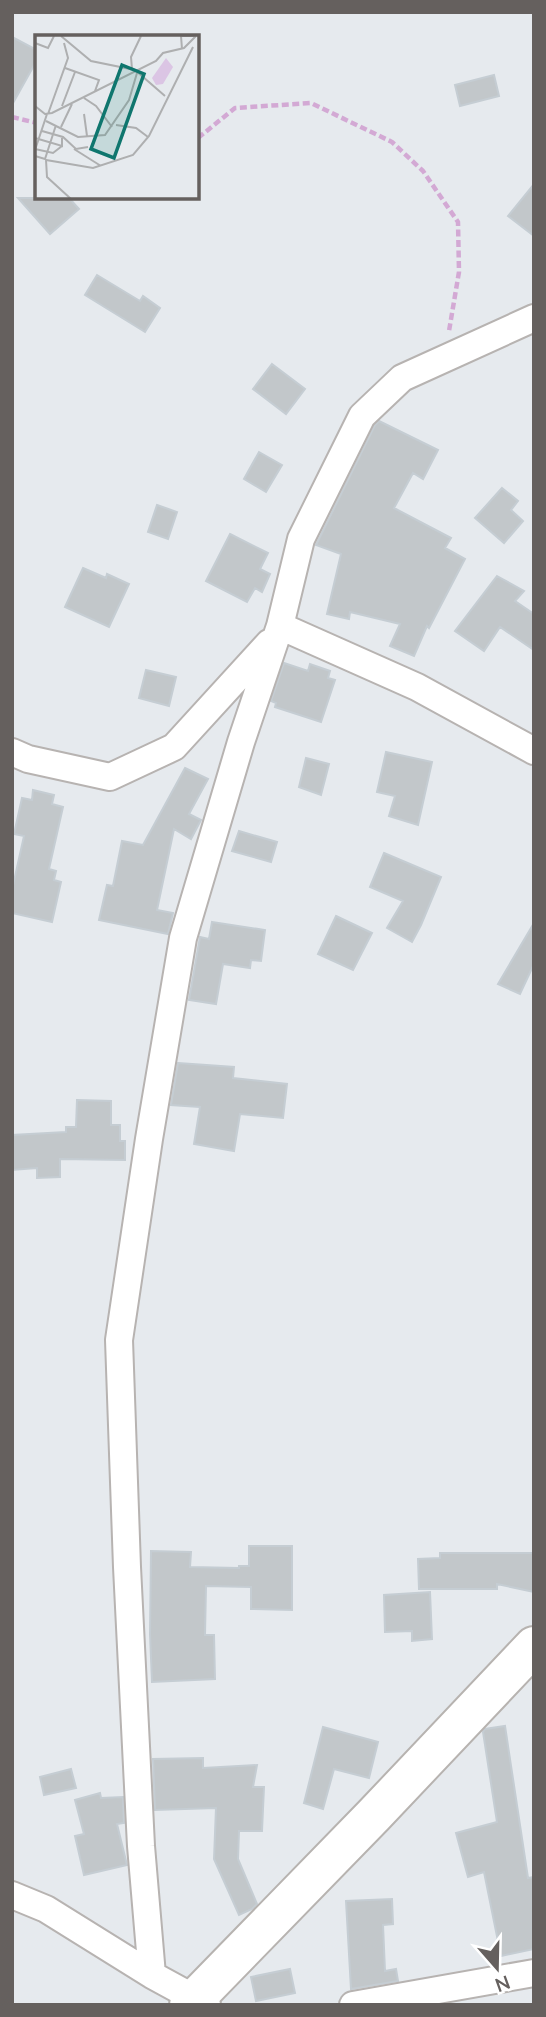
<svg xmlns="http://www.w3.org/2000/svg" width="546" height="2017" font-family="'Nunito Sans',sans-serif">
<rect width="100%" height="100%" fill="#e6eaee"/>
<path fill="#c2c7ca" stroke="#c5cdd3" stroke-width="2" d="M 12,37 L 37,50 L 37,60 L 12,105 Z
M 494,75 L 499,96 L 460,106 L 455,85 Z
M 534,184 L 534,236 L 508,216 Z
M 18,198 L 69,198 L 79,209 L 50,234 Z
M 97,275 L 140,301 L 143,296 L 160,308 L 145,332 L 85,295 Z
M 272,364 L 305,389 L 286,414 L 253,389 Z
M 379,421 L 438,450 L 423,479 L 413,473 L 394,508 L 451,538 L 445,548 L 465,559 L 429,628 L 427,626 L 414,656 L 390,646 L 400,624 L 350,612 L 349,619 L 327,614 L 341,554 L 316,545 L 375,425 Z
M 259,452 L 282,465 L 266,492 L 244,479 Z
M 502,488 L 518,501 L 511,510 L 523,521 L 504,543 L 475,518 Z
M 157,505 L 177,512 L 168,539 L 148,532 Z
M 230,534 L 268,553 L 260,569 L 270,574 L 262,592 L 255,588 L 247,602 L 206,581 Z
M 83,568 L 106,578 L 107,574 L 129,584 L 109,627 L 65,607 Z
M 497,576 L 524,591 L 515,601 L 534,614 L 534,650 L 500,627 L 484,651 L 455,631 Z
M 284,663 L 308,671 L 310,664 L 330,671 L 328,678 L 335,680 L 321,722 L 275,707 L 276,703 L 271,701 Z
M 146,670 L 176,677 L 169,706 L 139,698 Z
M 386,752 L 432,762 L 418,825 L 389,816 L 395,796 L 377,792 Z
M 306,758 L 329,764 L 321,795 L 299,787 Z
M 185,768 L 208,779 L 189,814 L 201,820 L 191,839 L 174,829 L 157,910 L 173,913 L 168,934 L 99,920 L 107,885 L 113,886 L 122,841 L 143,845 Z
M 33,790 L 54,795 L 52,804 L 63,807 L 49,869 L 56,871 L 54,880 L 61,882 L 52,922 L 12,913 L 12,890 L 24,836 L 14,834 L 22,798 L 32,800 Z
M 239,831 L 277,842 L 271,862 L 232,851 Z
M 384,853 L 441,877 L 421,925 L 412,942 L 387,928 L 403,901 L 370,887 Z
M 336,916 L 372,933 L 353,970 L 318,954 Z
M 212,922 L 265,930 L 261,961 L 251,960 L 250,968 L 223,964 L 216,1004 L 189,1000 L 200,937 L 209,939 Z
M 534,923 L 534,964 L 520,994 L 498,984 Z
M 178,1063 L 234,1067 L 233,1078 L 287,1084 L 283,1118 L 240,1114 L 234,1151 L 194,1144 L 200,1107 L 171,1105 Z
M 77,1100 L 111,1101 L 111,1125 L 120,1125 L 120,1141 L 125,1141 L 125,1160 L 60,1159 L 60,1177 L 37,1178 L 37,1168 L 12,1170 L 12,1135 L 66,1132 L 66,1127 L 76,1127 Z
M 249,1546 L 292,1546 L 292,1610 L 251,1609 L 251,1587 L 206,1586 L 205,1635 L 214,1635 L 215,1679 L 152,1682 L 150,1634 L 151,1551 L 191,1552 L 190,1567 L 239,1568 L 239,1566 L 249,1566 Z
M 440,1553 L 534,1553 L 534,1592 L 497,1584 L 497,1589 L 419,1589 L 418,1559 L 440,1558 Z
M 430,1592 L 432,1639 L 412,1641 L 412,1631 L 385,1632 L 384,1595 Z
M 505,1726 L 528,1878 L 534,1877 L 534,1949 L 501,1956 L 484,1872 L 468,1877 L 456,1833 L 497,1822 L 483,1732 L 485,1729 Z
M 323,1727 L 378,1742 L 369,1778 L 334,1769 L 323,1809 L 304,1803 Z
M 203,1758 L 203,1768 L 257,1765 L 253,1787 L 264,1787 L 262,1831 L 239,1831 L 238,1859 L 257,1904 L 252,1909 L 239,1915 L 214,1859 L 216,1808 L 155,1810 L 153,1759 Z
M 71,1769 L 76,1788 L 44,1795 L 40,1777 Z
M 100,1793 L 101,1798 L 123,1797 L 124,1823 L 117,1824 L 127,1865 L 84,1875 L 75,1836 L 84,1834 L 75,1800 Z
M 392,1899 L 393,1924 L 383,1925 L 385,1971 L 396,1969 L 398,1981 L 351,1989 L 346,1901 Z
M 290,1969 L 295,1993 L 256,2001 L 251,1977 Z"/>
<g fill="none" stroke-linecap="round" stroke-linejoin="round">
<g stroke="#b7b3b1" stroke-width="30">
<path id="street" d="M 280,626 L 417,687 L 534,751
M 12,752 L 28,759 L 110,777 L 174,747 L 269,643
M 12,1895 L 46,1909 L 152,1975 L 207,2005
M 152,1975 L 141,1846 L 127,1567 L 119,1340 L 149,1139 L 183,938 L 241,742 L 280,626 L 301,539 L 362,416 L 402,378 L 534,318
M 353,2005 L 534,1973"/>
</g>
<g stroke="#b7b3b0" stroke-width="42">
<path id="secondary" d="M 189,2005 L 374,1815 L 534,1646"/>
</g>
<path stroke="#d3a9d4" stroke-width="4.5" stroke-dasharray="7 3.5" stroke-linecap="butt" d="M 12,117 L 37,123
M 198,138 L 235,108 L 311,103 L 392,142 L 423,171 L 458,222 L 459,272 L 449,331"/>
<use href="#street" stroke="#fff" stroke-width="26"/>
<use href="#secondary" stroke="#fff" stroke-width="38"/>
</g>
<g transform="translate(35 35)">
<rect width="164" height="164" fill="#e6eaee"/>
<path d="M 131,23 L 138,32 L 128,49 L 121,50 L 117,43 Z" fill="#dbc5e4"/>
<path fill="none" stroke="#aeafb0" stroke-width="2" d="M 26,1 L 56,26 L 100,35 L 130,61M 0,8 L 13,13 L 19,1M 147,14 L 146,1 L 160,1M 30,33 L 64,45 L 60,56M 97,34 L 96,22 L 106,1M 49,63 L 61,71 L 77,92M 0,71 L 10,79 L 17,78 L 121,26 L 128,18 L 149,13 L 161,1M 27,71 L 40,37M 13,79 L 33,23 L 29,8M 49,79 L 52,101M 11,86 L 43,102 L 70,100 L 94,65 L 102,38M 81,90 L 101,93 L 113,102M 26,92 L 37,69M 7,96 L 28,102 L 41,114 L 53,112M 0,103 L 27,111 L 27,103M 0,114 L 18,118 L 27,111M 39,114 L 66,131M 0,115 L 12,79M 0,121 L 10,124 L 21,90M 36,164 L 12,142 L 11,125 L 58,133 L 98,120 L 114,101 L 158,12"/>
<path fill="#0f766e" fill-opacity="0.15" stroke="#0f766e" stroke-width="3.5" d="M 87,30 L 109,39 L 79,123 L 56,114 Z"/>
<rect width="164" height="164" fill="none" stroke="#65605e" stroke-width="3.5"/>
</g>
<rect width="546" height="2017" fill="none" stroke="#65605e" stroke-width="28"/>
<g transform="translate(497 1968) rotate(160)" stroke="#ffffff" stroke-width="5" paint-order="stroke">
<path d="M0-5L12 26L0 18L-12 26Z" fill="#65605e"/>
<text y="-10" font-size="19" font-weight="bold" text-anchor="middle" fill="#65605e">N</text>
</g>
</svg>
